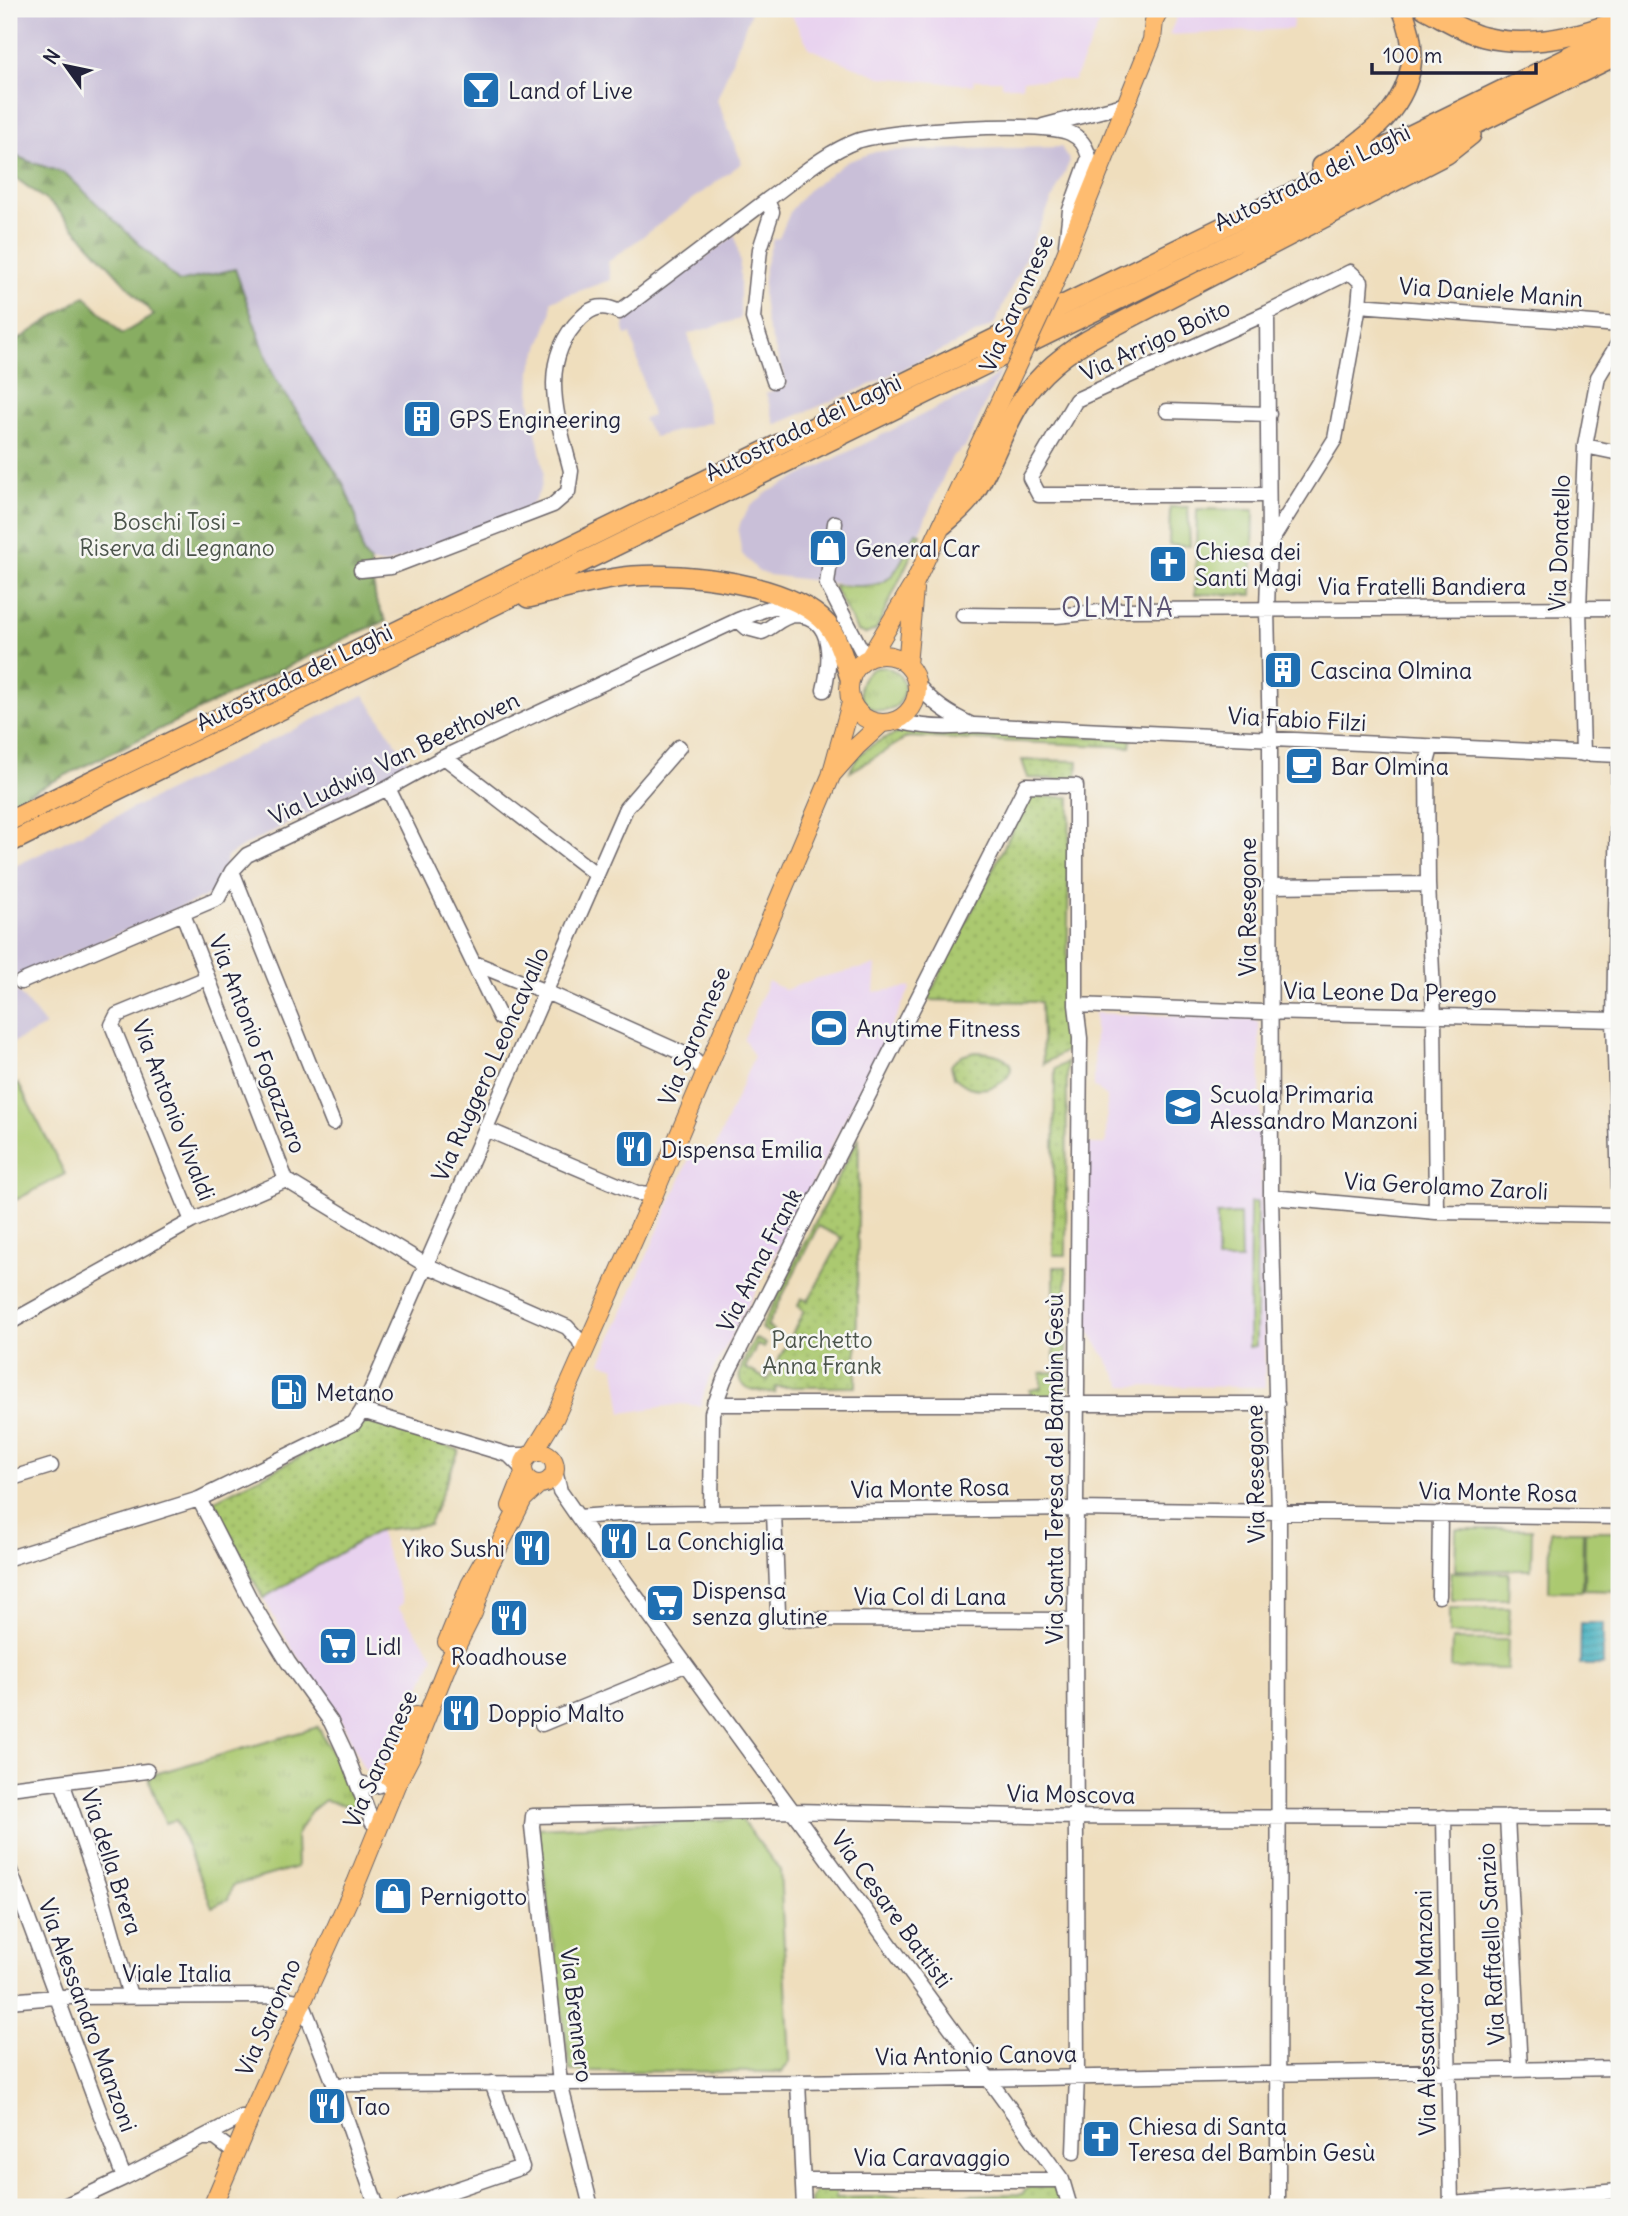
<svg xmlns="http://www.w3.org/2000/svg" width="1628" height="2216" font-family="Delius,sans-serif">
<defs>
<pattern id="grass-tufts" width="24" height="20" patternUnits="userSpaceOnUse" patternTransform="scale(1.75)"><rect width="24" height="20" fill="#abc970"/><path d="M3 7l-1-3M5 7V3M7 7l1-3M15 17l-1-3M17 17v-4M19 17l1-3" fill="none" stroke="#93ac62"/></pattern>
<pattern id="forest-firs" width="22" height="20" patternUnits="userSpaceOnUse" patternTransform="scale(1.75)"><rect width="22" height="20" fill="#88ad62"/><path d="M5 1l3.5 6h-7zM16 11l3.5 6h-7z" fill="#6f8c52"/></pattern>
<pattern id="park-dots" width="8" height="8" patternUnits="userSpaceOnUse" patternTransform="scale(1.75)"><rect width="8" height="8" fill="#abc970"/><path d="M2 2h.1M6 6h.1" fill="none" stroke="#93ac62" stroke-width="1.8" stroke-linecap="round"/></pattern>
<pattern id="water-rules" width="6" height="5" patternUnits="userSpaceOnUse" patternTransform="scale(1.75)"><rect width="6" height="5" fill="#40aebd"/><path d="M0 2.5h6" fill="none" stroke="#358d9b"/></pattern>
</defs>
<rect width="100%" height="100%" fill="#f6f6f2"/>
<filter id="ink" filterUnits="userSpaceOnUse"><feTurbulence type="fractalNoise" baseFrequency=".0143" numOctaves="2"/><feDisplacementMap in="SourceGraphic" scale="14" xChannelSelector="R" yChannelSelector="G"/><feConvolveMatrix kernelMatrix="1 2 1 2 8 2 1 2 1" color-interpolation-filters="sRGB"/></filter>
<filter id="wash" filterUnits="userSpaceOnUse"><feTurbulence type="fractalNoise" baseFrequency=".00686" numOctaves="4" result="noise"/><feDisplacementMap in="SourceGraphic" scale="28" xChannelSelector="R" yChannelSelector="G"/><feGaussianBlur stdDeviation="1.57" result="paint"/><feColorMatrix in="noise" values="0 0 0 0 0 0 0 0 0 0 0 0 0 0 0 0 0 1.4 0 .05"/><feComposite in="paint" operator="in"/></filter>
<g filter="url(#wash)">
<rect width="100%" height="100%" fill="#efdebd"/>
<path fill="#e8d2ef" d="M 788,9 L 1106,9 L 1074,80 L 1023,80 L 1022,86 L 1001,86 L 1001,80 L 974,80 L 973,85 L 881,77 L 810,49 Z
M 1180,9 L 1295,9 L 1292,29 L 1169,35 Z
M 876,965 L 874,992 L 911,987 L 806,1197 L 709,1378 L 700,1406 L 681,1404 L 622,1413 L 615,1367 L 601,1362 L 694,1147 L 712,1155 L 754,1056 L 744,1039 L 768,981 L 785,990 L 817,978 Z
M 1095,1013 L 1253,1019 L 1259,1023 L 1265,1387 L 1123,1386 L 1086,1326 L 1086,1144 L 1106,1144 L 1107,1096 L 1094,1087 Z
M 379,1530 L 403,1603 L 398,1607 L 434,1656 L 386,1767 L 376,1775 L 369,1774 L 363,1767 L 337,1711 L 292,1649 L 263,1598 Z"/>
<path fill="#c9bfd8" d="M 9,9 L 752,9 L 717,100 L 742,163 L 608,262 L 610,280 L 551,301 L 551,315 L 531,369 L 530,401 L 544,472 L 541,488 L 534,502 L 524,511 L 384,565 L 370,562 L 363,554 L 356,516 L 343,483 L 273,375 L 235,270 L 179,282 L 66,174 L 28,161 L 13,155 L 9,150 Z
M 1061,147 L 1070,161 L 994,325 L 872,384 L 775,425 L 766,393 L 787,385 L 766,322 L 763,296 L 765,267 L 773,239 L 779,238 L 791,210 L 807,191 L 846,162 L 878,151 Z
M 735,235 L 740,262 L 740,319 L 688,334 L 711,422 L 654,437 L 643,419 L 652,416 L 631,334 L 626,335 L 624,329 L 625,318 Z
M 1001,370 L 966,446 L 952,457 L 919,533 L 917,532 L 897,569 L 886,582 L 866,587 L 769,575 L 758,571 L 742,554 L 738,531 L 741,521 L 750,507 L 766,493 L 944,404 L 982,388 Z
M 364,695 L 409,763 L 242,847 L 227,857 L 219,891 L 11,979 L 14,987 L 46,1026 L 12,1043 L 9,1042 L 9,869 Z"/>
<path fill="url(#grass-tufts)" stroke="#667656" stroke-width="2" d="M 916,532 L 921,534 L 876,630 L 866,634 L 857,631 L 833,585 C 894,589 890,583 916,532 Z
M860 689a22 22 0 1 1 44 0a22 22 0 1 1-44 0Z
M 908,730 L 928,730 L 1131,739 L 1130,747 L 908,737 L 850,772 C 858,747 885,737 908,730 Z
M 318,1727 L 358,1800 L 352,1807 L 325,1800 L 310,1812 L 296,1836 L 297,1867 L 232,1886 L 228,1900 L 212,1907 L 176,1820 L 165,1823 L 148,1776 Z"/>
<path fill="url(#forest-firs)" stroke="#55684e" stroke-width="2" d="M 9,150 L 13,155 L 28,161 L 66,174 L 179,282 L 235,269 L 273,375 L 343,483 L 356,516 L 363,554 L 370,562 L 376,601 L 386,621 L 354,634 L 9,803 L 9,346 L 85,296 L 122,334 L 154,315 L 55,207 L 9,173 Z"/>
<path fill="url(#park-dots)" stroke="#667656" stroke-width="2" d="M 1022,760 L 1078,761 L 1077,780 L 1028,778 Z
M 1029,797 L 1070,797 L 1066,1051 L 1043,1064 L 1041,1002 L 927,1000 Z
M 975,1052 C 1040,1053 1003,1098 969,1087 C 964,1085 958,1080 954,1077 L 951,1066 C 957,1056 964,1055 975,1052 Z
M 1067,1062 L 1066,1255 L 1053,1255 L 1055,1069 Z
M 859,1137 L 856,1387 L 776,1387 L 775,1393 C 724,1391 738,1372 755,1338 L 766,1344 L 764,1348 L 757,1345 L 745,1368 L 768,1380 L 804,1311 L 798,1306 L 801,1298 L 808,1301 L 842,1238 L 818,1226 L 767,1326 L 773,1330 L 771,1334 L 761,1328 Z
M 1054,1267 L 1066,1267 L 1066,1364 L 1054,1360 Z
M 1053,1372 L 1067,1376 C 1067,1385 1068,1394 1061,1400 L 1031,1400 L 1030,1390 L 1041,1388 L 1041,1373 Z
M 370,1421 L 459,1450 L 429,1525 L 379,1530 L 263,1598 L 213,1501 Z
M 1052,2186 L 1058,2195 L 1062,2207 L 811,2207 L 811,2198 L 818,2189 L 836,2190 L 836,2198 L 1022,2194 L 1028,2187 Z"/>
<path fill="#abc970" stroke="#667656" stroke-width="2" d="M 1170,507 L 1188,507 L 1190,546 L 1169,545 Z
M 1197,509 L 1254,510 L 1252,595 L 1195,594 Z
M 18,1083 L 65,1174 L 16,1200 L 9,1187 L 9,1088 Z
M 1250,1202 L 1257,1202 L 1256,1346 L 1249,1347 Z
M 1240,1214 L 1241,1260 L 1217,1260 L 1217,1215 Z
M 1456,1529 L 1532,1529 L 1531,1570 L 1455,1570 Z
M 1550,1531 L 1583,1531 L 1582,1591 L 1549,1591 Z
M 1585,1531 L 1618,1531 L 1617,1591 L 1584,1590 Z
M 1450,1572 L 1509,1573 L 1508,1600 L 1451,1600 Z
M 1449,1608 L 1510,1608 L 1508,1635 L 1449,1634 Z
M 1452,1640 L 1508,1640 L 1507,1669 L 1451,1668 Z
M 741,1819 L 780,1870 L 790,2061 L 782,2072 L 570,2071 L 538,1828 Z"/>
<path fill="url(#water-rules)" stroke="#31687c" stroke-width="2" d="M 1581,1623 L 1603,1623 L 1603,1665 L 1580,1665 Z"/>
</g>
<g filter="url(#ink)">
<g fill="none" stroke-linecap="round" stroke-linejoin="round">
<g stroke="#6a6468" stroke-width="17">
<path id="minor" d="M 1043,126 L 1127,104
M 1359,305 L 1619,325
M 1267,313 L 1269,544 L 1267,609 L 1270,741 L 1271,1197 L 1279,1512 L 1278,2207
M 774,381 L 753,318 L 760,249 L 772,212 L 767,200 C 795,180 824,153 857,141 C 889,130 1041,120 1070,133 C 1081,138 1086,146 1089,157 L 1070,210 L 1066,245
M 1167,411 L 1269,414
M 1585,446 L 1619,453
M 1268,495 L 1039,495 L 1030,478 L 1076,400 L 1267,313 L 1350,272 L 1361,282 L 1359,305 L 1335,439 L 1270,543
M 835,523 L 827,584 L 866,659
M 361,570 L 391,567 L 553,505 L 568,492 L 571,471 C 558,419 536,362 581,318 C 593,306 604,304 619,312 L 767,200
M 963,615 L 1056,616 L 1121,610 L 1619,608
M 738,620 L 747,628 L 762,632 C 773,627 783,615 796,615 C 836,616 830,665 824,690
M 917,684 C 933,704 949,714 972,725
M 897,721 C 921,727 949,729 974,725 L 1619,755 L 1614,1020 L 1619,1188
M 1431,748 L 1427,763 L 1428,884 L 1434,1016 L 1436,1212
M 1583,754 L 1579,608 L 1585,446 L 1598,377 L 1619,342
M 444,757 L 597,875
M 388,788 L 500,1018
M 232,871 L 333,1123
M 1270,886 L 1428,884
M 183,914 L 286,1180 L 426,1265 L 567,1327 L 579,1340 L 584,1352
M 474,963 L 546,992 L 691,1057 L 705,1071
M 21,982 L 218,898 L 232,871 L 247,855 L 388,788 L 444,757 L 738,620 C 756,613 778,602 797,606
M 1076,1005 L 1262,1012 L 1619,1020
M 486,1129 L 637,1193 L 654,1194
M 1271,1197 L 1436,1212 L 1619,1215
M 192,1221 L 112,1025 L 117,1015 L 207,978
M 9,1323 L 192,1221 L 286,1180
M 714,1404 L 1277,1404
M 362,1411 L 509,1455
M 523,1469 L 509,1455 L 530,1455
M 555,1471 L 560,1491 L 578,1517 L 1062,2180 L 1070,2207
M 9,1479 L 51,1466
M 199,1499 L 252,1603 L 288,1662 L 331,1722 L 346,1754 L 372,1822
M 774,1513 L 778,1612 L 785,1619 L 1075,1620
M 711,1514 L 712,1413 L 724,1380 L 1026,785 L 1076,786 L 1076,1005 L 1080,1038 L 1075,1620 L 1077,2076 L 1074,2152
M 578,1517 L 618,1514 L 1077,1509 L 1619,1517
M 9,1558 L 199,1499 L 354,1423 L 362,1411 L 626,808 L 679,747
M 1439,1596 L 1440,1513
M 542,1724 L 685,1665
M 62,1782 L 102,1896 L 130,1996
M 358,1782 C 369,1786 379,1789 388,1780
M 9,1788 L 147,1771
M 1444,1817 L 1451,2207
M 1507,1817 L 1520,2069
M 9,1868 L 124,2178
M 9,2001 L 55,1997 L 274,1996 L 302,2002 L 335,2086 L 377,2207
M 798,2082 L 804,2207
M 335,2086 L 347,2084 L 798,2082 L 1619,2068
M 202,2138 L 215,2138 L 235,2153
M 803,2180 L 1062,2180
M 1451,2204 L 1619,2191
M 62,2207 L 124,2178 L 242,2117 L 250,2118
M 404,2207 L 522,2167 L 492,2083
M 591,2207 L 560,2083 L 532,1826 L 533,1816 L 793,1811 L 1076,1817 L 1619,1818"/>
</g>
<g stroke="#6a6468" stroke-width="20">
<path id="major" d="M 1049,296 L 1152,40 L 1154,21 L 1160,9
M849 689a34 34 0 1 1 68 0a34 34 0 1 1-68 0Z
M 870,657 L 915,582 L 1015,369
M 907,665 L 914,589
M 833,773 L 856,747 L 881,724
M523 1468a16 16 0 1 1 32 0a16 16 0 1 1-32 0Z
M 533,1453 L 555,1417 L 654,1194 L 831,776 L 851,703
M 511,1506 L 524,1473
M 447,1642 L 470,1585 L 483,1562
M 389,1777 L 416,1716
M 212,2207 L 250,2118 L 357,1881 L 396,1785 L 411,1756 L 448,1663 L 473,1613 L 489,1566 L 523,1499 L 539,1484"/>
</g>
<g stroke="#6a6468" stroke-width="22">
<path id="highway" d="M 1425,9 C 1443,18 1464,32 1484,37 C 1528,48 1573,38 1615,22
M 1321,166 C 1383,132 1434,84 1402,9
M 943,525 C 952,517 962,509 970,499 C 991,470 1001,433 1020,403 C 1040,372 1068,350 1101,333 L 1447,154 L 1471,135
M 528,598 C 562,590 598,579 633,576 C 685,572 790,583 827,624 C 839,639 844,660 850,678
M 9,821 L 1619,33
M 9,843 L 1619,54"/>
</g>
<use href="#minor" stroke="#fff" stroke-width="14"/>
<use href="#major" stroke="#febc70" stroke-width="18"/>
<use href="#highway" stroke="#febc70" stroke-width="19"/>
<g stroke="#6a6468" stroke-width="20" stroke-linecap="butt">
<path id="major-bridge" d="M 1015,369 L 1049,296"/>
</g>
<use href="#major-bridge" stroke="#febc70" stroke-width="18"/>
</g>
</g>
<defs>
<g id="bar-square" transform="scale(2.0125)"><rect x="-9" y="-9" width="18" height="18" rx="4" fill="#1f6fb2" stroke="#f6f6f2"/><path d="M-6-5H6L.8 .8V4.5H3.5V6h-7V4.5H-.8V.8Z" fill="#fff"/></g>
<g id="building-square" transform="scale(2.0125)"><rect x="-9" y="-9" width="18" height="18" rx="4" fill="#1f6fb2" stroke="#f6f6f2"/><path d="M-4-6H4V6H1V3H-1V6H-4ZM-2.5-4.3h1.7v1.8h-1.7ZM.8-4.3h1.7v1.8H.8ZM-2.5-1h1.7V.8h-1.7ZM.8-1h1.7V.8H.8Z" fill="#fff"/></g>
<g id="shop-square" transform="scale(2.0125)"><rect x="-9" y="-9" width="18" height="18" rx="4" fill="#1f6fb2" stroke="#f6f6f2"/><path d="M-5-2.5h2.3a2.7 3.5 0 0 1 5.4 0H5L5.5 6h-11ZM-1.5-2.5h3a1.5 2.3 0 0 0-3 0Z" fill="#fff"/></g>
<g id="church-square" transform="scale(2.0125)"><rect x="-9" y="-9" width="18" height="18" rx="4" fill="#1f6fb2" stroke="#f6f6f2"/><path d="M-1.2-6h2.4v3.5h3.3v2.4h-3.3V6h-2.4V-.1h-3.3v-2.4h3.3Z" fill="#fff"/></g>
<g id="cafe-square" transform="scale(2.0125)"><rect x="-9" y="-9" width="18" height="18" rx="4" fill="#1f6fb2" stroke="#f6f6f2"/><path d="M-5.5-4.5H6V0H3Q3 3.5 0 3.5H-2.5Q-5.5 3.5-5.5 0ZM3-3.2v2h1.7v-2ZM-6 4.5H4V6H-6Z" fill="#fff"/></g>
<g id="stadium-square" transform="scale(2.0125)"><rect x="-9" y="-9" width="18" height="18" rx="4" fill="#1f6fb2" stroke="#f6f6f2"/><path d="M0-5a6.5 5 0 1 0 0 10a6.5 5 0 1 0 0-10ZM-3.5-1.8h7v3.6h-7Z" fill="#fff"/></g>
<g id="school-square" transform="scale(2.0125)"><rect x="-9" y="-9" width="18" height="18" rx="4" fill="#1f6fb2" stroke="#f6f6f2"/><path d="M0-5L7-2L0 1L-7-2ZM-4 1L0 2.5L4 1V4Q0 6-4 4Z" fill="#fff"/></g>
<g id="restaurant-square" transform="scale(2.0125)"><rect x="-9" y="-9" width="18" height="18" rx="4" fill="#1f6fb2" stroke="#f6f6f2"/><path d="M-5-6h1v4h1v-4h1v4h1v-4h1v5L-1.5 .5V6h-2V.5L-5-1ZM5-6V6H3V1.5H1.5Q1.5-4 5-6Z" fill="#fff"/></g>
<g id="fuel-square" transform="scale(2.0125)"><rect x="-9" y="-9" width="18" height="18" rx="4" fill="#1f6fb2" stroke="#f6f6f2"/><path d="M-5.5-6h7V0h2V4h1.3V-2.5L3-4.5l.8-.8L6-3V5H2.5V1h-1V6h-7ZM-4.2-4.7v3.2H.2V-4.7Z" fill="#fff"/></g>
<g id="supermarket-square" transform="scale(2.0125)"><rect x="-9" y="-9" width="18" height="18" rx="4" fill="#1f6fb2" stroke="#f6f6f2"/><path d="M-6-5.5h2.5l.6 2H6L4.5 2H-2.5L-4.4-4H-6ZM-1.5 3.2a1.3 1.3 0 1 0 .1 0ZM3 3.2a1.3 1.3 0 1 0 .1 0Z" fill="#fff"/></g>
</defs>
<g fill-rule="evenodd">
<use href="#bar-square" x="481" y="90"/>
<use href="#building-square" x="422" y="419"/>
<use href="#shop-square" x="828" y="548"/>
<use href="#church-square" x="1168" y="564"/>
<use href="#building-square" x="1283" y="670"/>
<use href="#cafe-square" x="1304" y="766"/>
<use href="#stadium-square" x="829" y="1028"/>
<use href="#school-square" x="1183" y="1107"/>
<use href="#restaurant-square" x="634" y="1149"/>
<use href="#fuel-square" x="289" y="1392"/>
<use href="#restaurant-square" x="619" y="1541"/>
<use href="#restaurant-square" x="532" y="1548"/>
<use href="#supermarket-square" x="665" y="1603"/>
<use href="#restaurant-square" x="509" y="1618"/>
<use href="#supermarket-square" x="338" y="1646"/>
<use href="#restaurant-square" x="461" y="1713"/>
<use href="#shop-square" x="393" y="1896"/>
<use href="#restaurant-square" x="327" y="2106"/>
<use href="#church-square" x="1101" y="2139"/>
</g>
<g text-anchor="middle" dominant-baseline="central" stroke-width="5" stroke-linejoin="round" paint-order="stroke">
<g font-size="23" fill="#22223b" stroke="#f6f6f2" text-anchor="start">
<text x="508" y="90">Land of Live</text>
<text x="449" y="419">GPS Engineering</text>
<text x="855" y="548">General Car</text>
<text x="1195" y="551">Chiesa dei<tspan x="1195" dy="26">Santi Magi</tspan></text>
<text x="1310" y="670">Cascina Olmina</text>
<text x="1331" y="766">Bar Olmina</text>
<text x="856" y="1028">Anytime Fitness</text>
<text x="1210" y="1094">Scuola Primaria<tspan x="1210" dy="26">Alessandro Manzoni</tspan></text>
<text x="661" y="1149">Dispensa Emilia</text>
<text x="316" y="1392">Metano</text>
<text x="646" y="1541">La Conchiglia</text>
<text x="505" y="1548" text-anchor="end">Yiko Sushi</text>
<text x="692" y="1590">Dispensa<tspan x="692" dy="26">senza glutine</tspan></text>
<text x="365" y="1646">Lidl</text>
<text x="509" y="1656" text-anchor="middle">Roadhouse</text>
<text x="488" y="1713">Doppio Malto</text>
<text x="420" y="1896">Pernigotto</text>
<text x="354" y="2106">Tao</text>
<text x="1128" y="2126">Chiesa di Santa<tspan x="1128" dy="26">Teresa del Bambin Gesù</tspan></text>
</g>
<g font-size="23" fill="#22223b" stroke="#f6f6f2">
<text transform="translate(1312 177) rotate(-26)">Autostrada dei Laghi</text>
<text transform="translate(1491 292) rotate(4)">Via Daniele Manin</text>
<text transform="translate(1016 303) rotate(-66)">Via Saronnese</text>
<text transform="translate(1155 340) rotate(-25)">Via Arrigo Boito</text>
<text transform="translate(803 427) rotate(-26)">Autostrada dei Laghi</text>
<text transform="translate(1559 543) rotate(-88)">Via Donatello</text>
<text x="1422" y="586">Via Fratelli Bandiera</text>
<text transform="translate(294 677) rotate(-26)">Autostrada dei Laghi</text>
<text transform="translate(1297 719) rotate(3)">Via Fabio Filzi</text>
<text transform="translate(394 758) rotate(-26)">Via Ludwig Van Beethoven</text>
<text transform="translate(1247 907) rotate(-90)">Via Resegone</text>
<text transform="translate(1390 992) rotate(1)">Via Leone Da Perego</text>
<text transform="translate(694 1036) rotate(-67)">Via Saronnese</text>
<text transform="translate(258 1044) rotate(69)">Via Antonio Fogazzaro</text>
<text transform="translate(490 1064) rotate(-66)">Via Ruggero Leoncavallo</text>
<text transform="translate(174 1110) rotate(69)">Via Antonio Vivaldi</text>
<text transform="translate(1446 1186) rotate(3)">Via Gerolamo Zaroli</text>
<text transform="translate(759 1260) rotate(-63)">Via Anna Frank</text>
<text transform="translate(1054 1469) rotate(-90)">Via Santa Teresa del Bambin Gesù</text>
<text transform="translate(1255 1474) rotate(-91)">Via Resegone</text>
<text transform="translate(930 1488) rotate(-1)">Via Monte Rosa</text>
<text transform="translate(1498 1492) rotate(1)">Via Monte Rosa</text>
<text x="930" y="1596">Via Col di Lana</text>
<text transform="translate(380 1759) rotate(-66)">Via Saronnese</text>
<text transform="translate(1071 1794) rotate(1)">Via Moscova</text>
<text transform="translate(112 1862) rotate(72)">Via della Brera</text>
<text transform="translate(892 1909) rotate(54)">Via Cesare Battisti</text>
<text transform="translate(1491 1944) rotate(-93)">Via Raffaello Sanzio</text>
<text x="177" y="1973">Viale Italia</text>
<text transform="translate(1425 2013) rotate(-91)">Via Alessandro Manzoni</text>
<text transform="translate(88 2015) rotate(70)">Via Alessandro Manzoni</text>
<text transform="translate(577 2015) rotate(83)">Via Brennero</text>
<text transform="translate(268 2017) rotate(-66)">Via Saronno</text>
<text transform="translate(976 2055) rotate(-1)">Via Antonio Canova</text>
<text x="932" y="2157">Via Caravaggio</text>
</g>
<g font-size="23" fill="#4b544b" stroke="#f6f6f2">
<text x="177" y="521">Boschi Tosi -<tspan x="177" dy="26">Riserva di Legnano</tspan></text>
<text x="822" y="1339">Parchetto<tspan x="822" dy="26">Anna Frank</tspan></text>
</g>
<g font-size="26" letter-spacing="2" fill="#5a5272" stroke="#f6f6f2">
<text x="1118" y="607">OLMINA</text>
</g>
</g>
<rect width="1628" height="2216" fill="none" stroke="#f6f6f2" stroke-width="35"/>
<g transform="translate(66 66) rotate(303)" stroke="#f6f6f2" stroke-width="5" paint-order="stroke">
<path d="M0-5L12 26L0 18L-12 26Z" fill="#22223b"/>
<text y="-10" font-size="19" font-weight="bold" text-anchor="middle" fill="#22223b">N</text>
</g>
<path d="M1372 63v10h164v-10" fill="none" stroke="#22223b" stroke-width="3.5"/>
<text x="1383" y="63" font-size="21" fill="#22223b" stroke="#f6f6f2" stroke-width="5" paint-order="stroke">100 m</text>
</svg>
